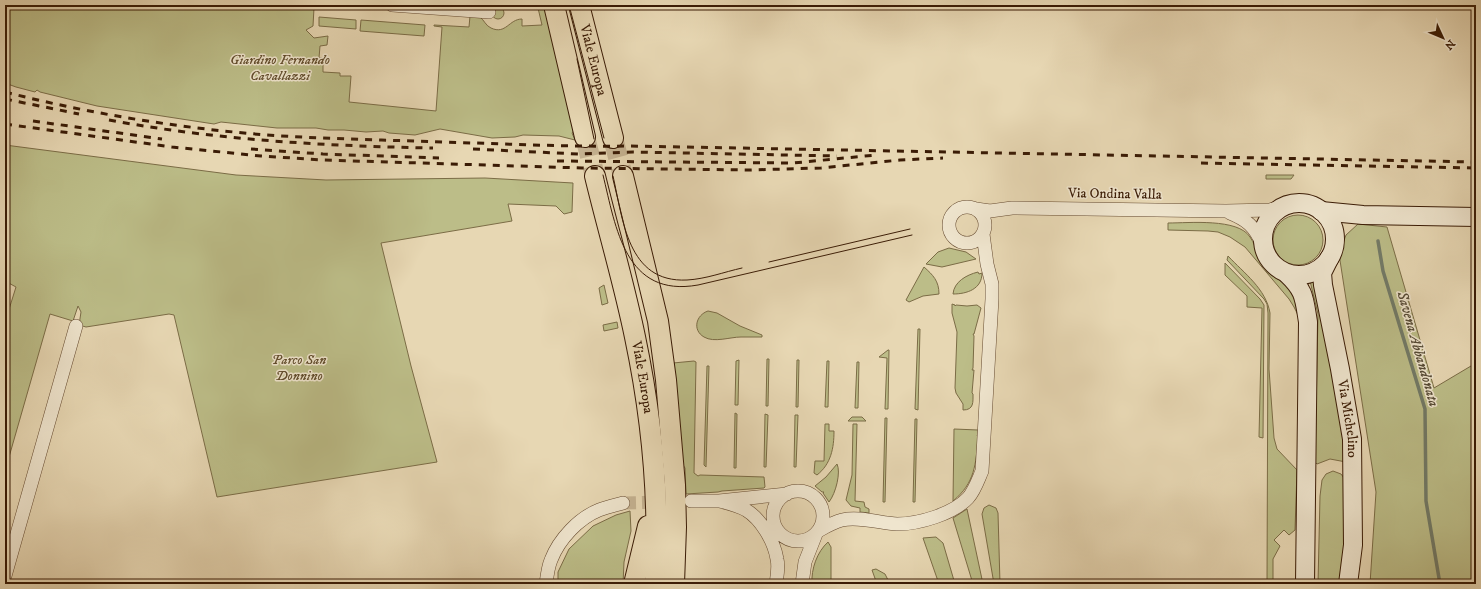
<svg xmlns="http://www.w3.org/2000/svg" width="1481" height="589" font-family="'IM FELL DW Pica',serif">
<rect width="100%" height="100%" fill="#e7d7b3"/>
<filter id="stains"><feTurbulence type="fractalNoise" baseFrequency=".005" numOctaves="4"/><feColorMatrix values="0 0 0 0 .2 0 0 0 0 .09 0 0 0 0 .02 0 0 0 .5 -.17"/></filter>
<radialGradient id="worn" r=".72"><stop offset=".6" stop-color="#630" stop-opacity="0"/><stop offset="1" stop-color="#630" stop-opacity=".3"/></radialGradient>
<path fill="#bcbd88" stroke="#7b6c46" d="M 5,5 L 306,5 L 314,8 L 313,26 L 306,30 L 314,38 L 328,36 L 327,45 L 320,46 L 319,58 L 323,58 L 323,72 L 340,73 L 340,76 L 351,76 L 349,102 L 436,111 L 442,27 L 434,26 L 434,25 L 469,27 L 470,16 L 480,17 C 484,20 486,26 491,28 C 506,35 509,19 522,19 L 522,26 L 542,25 L 538,8 L 517,9 L 515,8 L 513,5 L 544,5 L 575,129 L 572,133 L 575,140 L 559,136 L 523,135 L 515,137 L 492,138 L 440,129 L 415,135 L 389,133 L 383,131 L 366,132 L 344,130 L 328,130 L 316,128 L 277,128 L 221,122 L 214,124 L 97,106 L 40,92 L 37,90 L 35,92 L 16,87 L 5,83 Z
M492 13a6 6 0 1 1 12 0a6 6 0 1 1-12 0Z
M 319,17 L 356,20 L 356,29 L 319,26 Z
M 361,20 L 425,25 L 424,36 L 360,31 Z
M 5,145 L 236,175 L 326,180 L 485,178 L 573,183 L 572,212 L 564,214 L 556,206 L 508,204 L 512,221 L 381,243 L 411,366 L 437,462 L 217,497 L 174,315 L 169,314 L 86,327 L 79,325 L 81,312 L 78,306 L 73,321 L 50,314 L 5,471 L 5,322 L 16,287 L 5,281 Z
M 1266,175 L 1294,175 L 1291,179 L 1266,179 Z
M1273 240a25 25 0 1 1 50 0a25 25 0 1 1-50 0Z
M 1168,223 C 1189,223 1238,218 1250,237 C 1258,248 1258,262 1268,272 C 1274,278 1282,281 1288,286 C 1295,292 1298,308 1299,317 L 1294,307 L 1289,299 L 1245,247 L 1230,237 L 1218,232 L 1208,231 L 1168,230 Z
M 1358,224 L 1387,227 L 1434,388 L 1476,363 L 1476,584 L 1370,584 L 1376,492 L 1339,254 L 1346,235 Z
M 949,248 L 966,252 L 976,259 L 942,267 L 926,264 L 938,252 Z
M 1228,256 C 1244,273 1266,289 1270,313 L 1269,369 L 1274,438 L 1277,449 L 1297,470 L 1295,530 L 1289,535 L 1284,530 L 1274,540 L 1280,546 L 1273,559 L 1273,584 L 1267,584 L 1268,313 L 1267,304 L 1264,299 L 1227,260 Z
M 1225,263 L 1260,299 L 1264,305 L 1263,438 L 1259,437 L 1262,308 L 1247,307 L 1247,296 L 1225,275 Z
M 924,267 C 933,275 939,281 939,294 L 923,296 L 909,302 L 906,300 Z
M 978,272 L 979,274 L 982,273 C 982,289 967,294 953,294 C 954,282 966,275 978,272 Z
M 1314,278 L 1344,422 L 1346,462 L 1330,459 L 1317,464 L 1315,462 L 1318,314 L 1310,281 Z
M 604,285 L 608,303 L 602,305 L 599,288 Z
M 952,304 L 955,305 L 955,306 L 956,305 L 967,306 L 977,305 L 981,308 L 974,334 L 973,334 L 974,336 L 973,368 L 972,370 L 974,370 L 972,393 L 973,394 C 973,402 974,410 963,410 L 963,404 L 956,393 L 955,388 L 957,332 L 952,313 Z
M 708,311 L 717,313 L 740,326 L 762,335 L 762,337 C 755,337 748,337 741,337 C 730,337 714,343 704,337 C 692,330 696,315 708,311 Z
M 617,322 L 618,328 L 604,331 L 603,325 Z
M 918,329 L 920,329 L 918,410 L 915,409 Z
M 888,350 L 889,350 L 888,409 L 885,409 L 887,358 L 879,357 Z
M 767,359 L 769,359 L 768,406 L 766,406 Z
M 739,360 L 738,405 L 735,405 L 736,361 Z
M 797,360 L 799,360 L 798,407 L 796,407 Z
M 694,361 L 696,362 L 694,473 L 698,476 L 700,475 L 764,477 L 765,487 L 764,488 L 722,491 L 718,492 L 686,494 L 685,468 L 683,465 L 673,363 Z
M 827,361 L 829,361 L 828,407 L 825,407 Z
M 857,362 L 859,362 L 858,408 L 855,408 Z
M 707,366 L 709,366 L 706,467 L 704,465 Z
M 735,413 L 737,414 L 736,468 L 734,468 Z
M 765,414 L 768,415 L 766,467 L 764,467 Z
M 795,415 L 798,415 L 796,467 L 794,467 Z
M 852,417 L 862,417 L 866,421 L 848,421 Z
M 885,418 L 887,418 L 885,502 L 883,502 Z
M 915,419 L 917,419 L 915,502 L 913,502 Z
M 825,424 L 829,424 L 829,431 L 834,431 C 834,448 831,464 817,475 L 814,473 L 815,461 L 824,461 Z
M 853,424 L 857,424 L 855,501 L 864,502 L 865,507 L 869,509 L 869,513 L 860,512 L 860,508 L 851,506 L 846,500 L 852,475 Z
M 954,429 L 978,430 L 978,435 L 977,435 L 978,437 C 976,464 975,483 953,501 Z
M 837,464 C 841,472 836,493 829,502 L 823,493 L 824,492 L 822,492 L 815,486 L 826,477 Z
M 1333,471 L 1341,474 L 1344,478 L 1345,557 L 1341,584 L 1318,584 L 1320,496 L 1322,480 L 1326,474 Z
M 989,505 L 996,508 L 998,513 L 1000,584 L 994,584 L 982,514 L 984,508 Z
M 967,509 L 983,584 L 973,584 L 953,518 Z
M 630,511 L 631,531 L 624,562 L 623,584 L 558,584 L 558,572 L 569,549 L 593,526 L 616,515 Z
M 936,537 L 943,543 L 955,584 L 939,584 L 923,538 Z
M 828,542 L 831,547 L 831,584 L 812,584 C 811,569 817,552 828,542 Z
M 876,569 L 885,574 L 890,584 L 877,584 L 872,570 Z"/>
<g fill="none" stroke-linecap="round" stroke-linejoin="round">
<path stroke="#727a67" stroke-width="3.5" d="M 1378,241 L 1383,271 L 1425,409 L 1426,501 L 1440,584"/>
<path stroke="#c4b190" stroke-width="13" stroke-dasharray="13 6" stroke-linecap="butt" d="M 623,503 L 664,502"/>
<path stroke="#c4b190" stroke-width="20" stroke-dasharray="20 10" stroke-linecap="butt" d="M 585,137 L 595,176
M 613,138 L 623,176"/>
<g stroke="#654a30" stroke-width="14">
<path id="street" d="M 392,5 L 489,12
M949 225a18 18 0 1 1 36 0a18 18 0 1 1-36 0Z
M 976,209 L 990,211 L 1012,208 L 1226,211 L 1270,210 L 1283,206
M 1230,213 C 1247,220 1254,226 1262,243
M773 516a25 25 0 1 1 50 0a25 25 0 1 1-50 0Z
M 691,501 L 719,501 L 787,494
M 719,501 C 728,503 737,505 746,510 C 761,519 774,541 777,559 C 779,567 777,576 776,584
M 820,530 C 827,526 834,522 842,520 C 859,516 880,523 897,524 C 919,524 953,514 968,498 C 975,490 978,480 982,471 L 992,299 L 992,284 L 987,264 L 983,234
M 5,576 L 76,326
M 546,584 C 547,576 548,567 551,560 C 559,539 579,518 599,510 C 607,507 616,505 623,503
M 802,584 L 805,562 L 816,534"/>
</g>
<g stroke="#3a1b05" stroke-width="20">
<g id="secondary">
<circle cx="1299" cy="239" r="36"/>
<path d="M 1321,211 L 1363,215 L 1476,217"/>
<path id="s1" d="M 1330,257 L 1322,273 L 1323,285 L 1340,369 L 1352,439 L 1353,545 L 1348,584"/>
<path d="M 1287,274 C 1305,291 1304,298 1308,322 L 1305,584"/>
</g>
</g>
<g stroke="#3a1b05" stroke-width="22">
<g id="primary">
<path d="M 554,5 L 585,137"/>
<path id="s2" d="M 579,5 L 613,138"/>
<path id="s3" d="M 595,176 C 608,230 624,283 635,337 C 652,418 660,502 655,584"/>
<path d="M 623,176 L 658,321 L 666,380 L 675,485 L 676,527 L 674,584"/>
<path d="M 634,584 L 648,526"/>
</g>
</g>
<use href="#street" stroke="#efe5ce" stroke-width="13"/>
<use href="#secondary" stroke="#efe5ce" stroke-width="18"/>
<use href="#primary" stroke="#e7d7b3" stroke-width="20"/>
<path stroke="#3a1b05" stroke-width="1" d="M 569,5 L 604,138
M 577,59 L 594,139
M 603,175 C 616,228 625,298 698,285 L 912,235
M 613,176 C 623,219 627,283 687,280 C 706,279 724,272 742,268
M 769,262 L 910,229"/>
<path stroke="#3a1b05" stroke-width="3" stroke-dasharray="7 7" stroke-linecap="butt" d="M 5,92 C 91,114 179,128 267,135 C 326,139 385,140 444,142 C 507,144 569,147 631,146 L 1476,162
M 5,99 L 79,114
M 109,120 C 216,140 325,146 433,148
M 33,121 L 162,139
M 5,124 L 172,147 L 261,156 L 323,160 L 582,168 L 749,170 L 821,168 L 900,160 L 943,158
M 251,149 L 323,154 L 439,158
M 473,149 L 578,154 L 633,152 L 837,156
M 557,161 L 793,163 L 876,155
M 1201,163 L 1476,168"/>
</g>
<g text-anchor="middle" dominant-baseline="central" stroke-width="3" stroke-linejoin="round" paint-order="stroke">
<g font-size="14" font-style="italic" fill="#614c2c" stroke="#efe5ce">
<text x="280" y="60">Giardino Fernando<tspan x="280" dy="16">Cavallazzi</tspan></text>
<text x="299" y="360">Parco San<tspan x="299" dy="16">Donnino</tspan></text>
</g>
<g font-size="14" fill="#3a1b05" stroke="#efe5ce">
<text stroke="none"><textPath href="#s2" startOffset="57">Viale Europa</textPath></text>
<text transform="translate(1115 194) rotate(1)">Via Ondina Valla</text>
<text stroke="none"><textPath href="#s3" startOffset="207">Viale Europa</textPath></text>
<text stroke="none"><textPath href="#s1" startOffset="166">Via Michelino</textPath></text>
</g>
<g font-size="15" font-style="italic" fill="#564b36" stroke="#efe5ce">
<text transform="translate(1418 349) rotate(74)">Savena Abbandonata</text>
</g>
</g>
<rect width="1481" height="589" fill="none" stroke="#e7d7b3" stroke-width="20"/>
<rect x="6" y="6" width="1469" height="577" fill="none" stroke="#3a1b05" stroke-width="2"/>
<rect x="10" y="10" width="1461" height="569" fill="none" stroke="#3a1b05"/>
<g transform="translate(1443 38) rotate(134)" stroke="#efe5ce" stroke-width="3" paint-order="stroke">
<path d="M0-3L7 15L0 10L-7 15Z" fill="#3a1b05"/>
<text y="-6" font-size="11" font-weight="bold" text-anchor="middle" fill="#3a1b05">N</text>
</g>
<rect width="100%" height="100%" filter="url(#stains)"/>
<rect width="100%" height="100%" fill="url(#worn)"/>
</svg>
